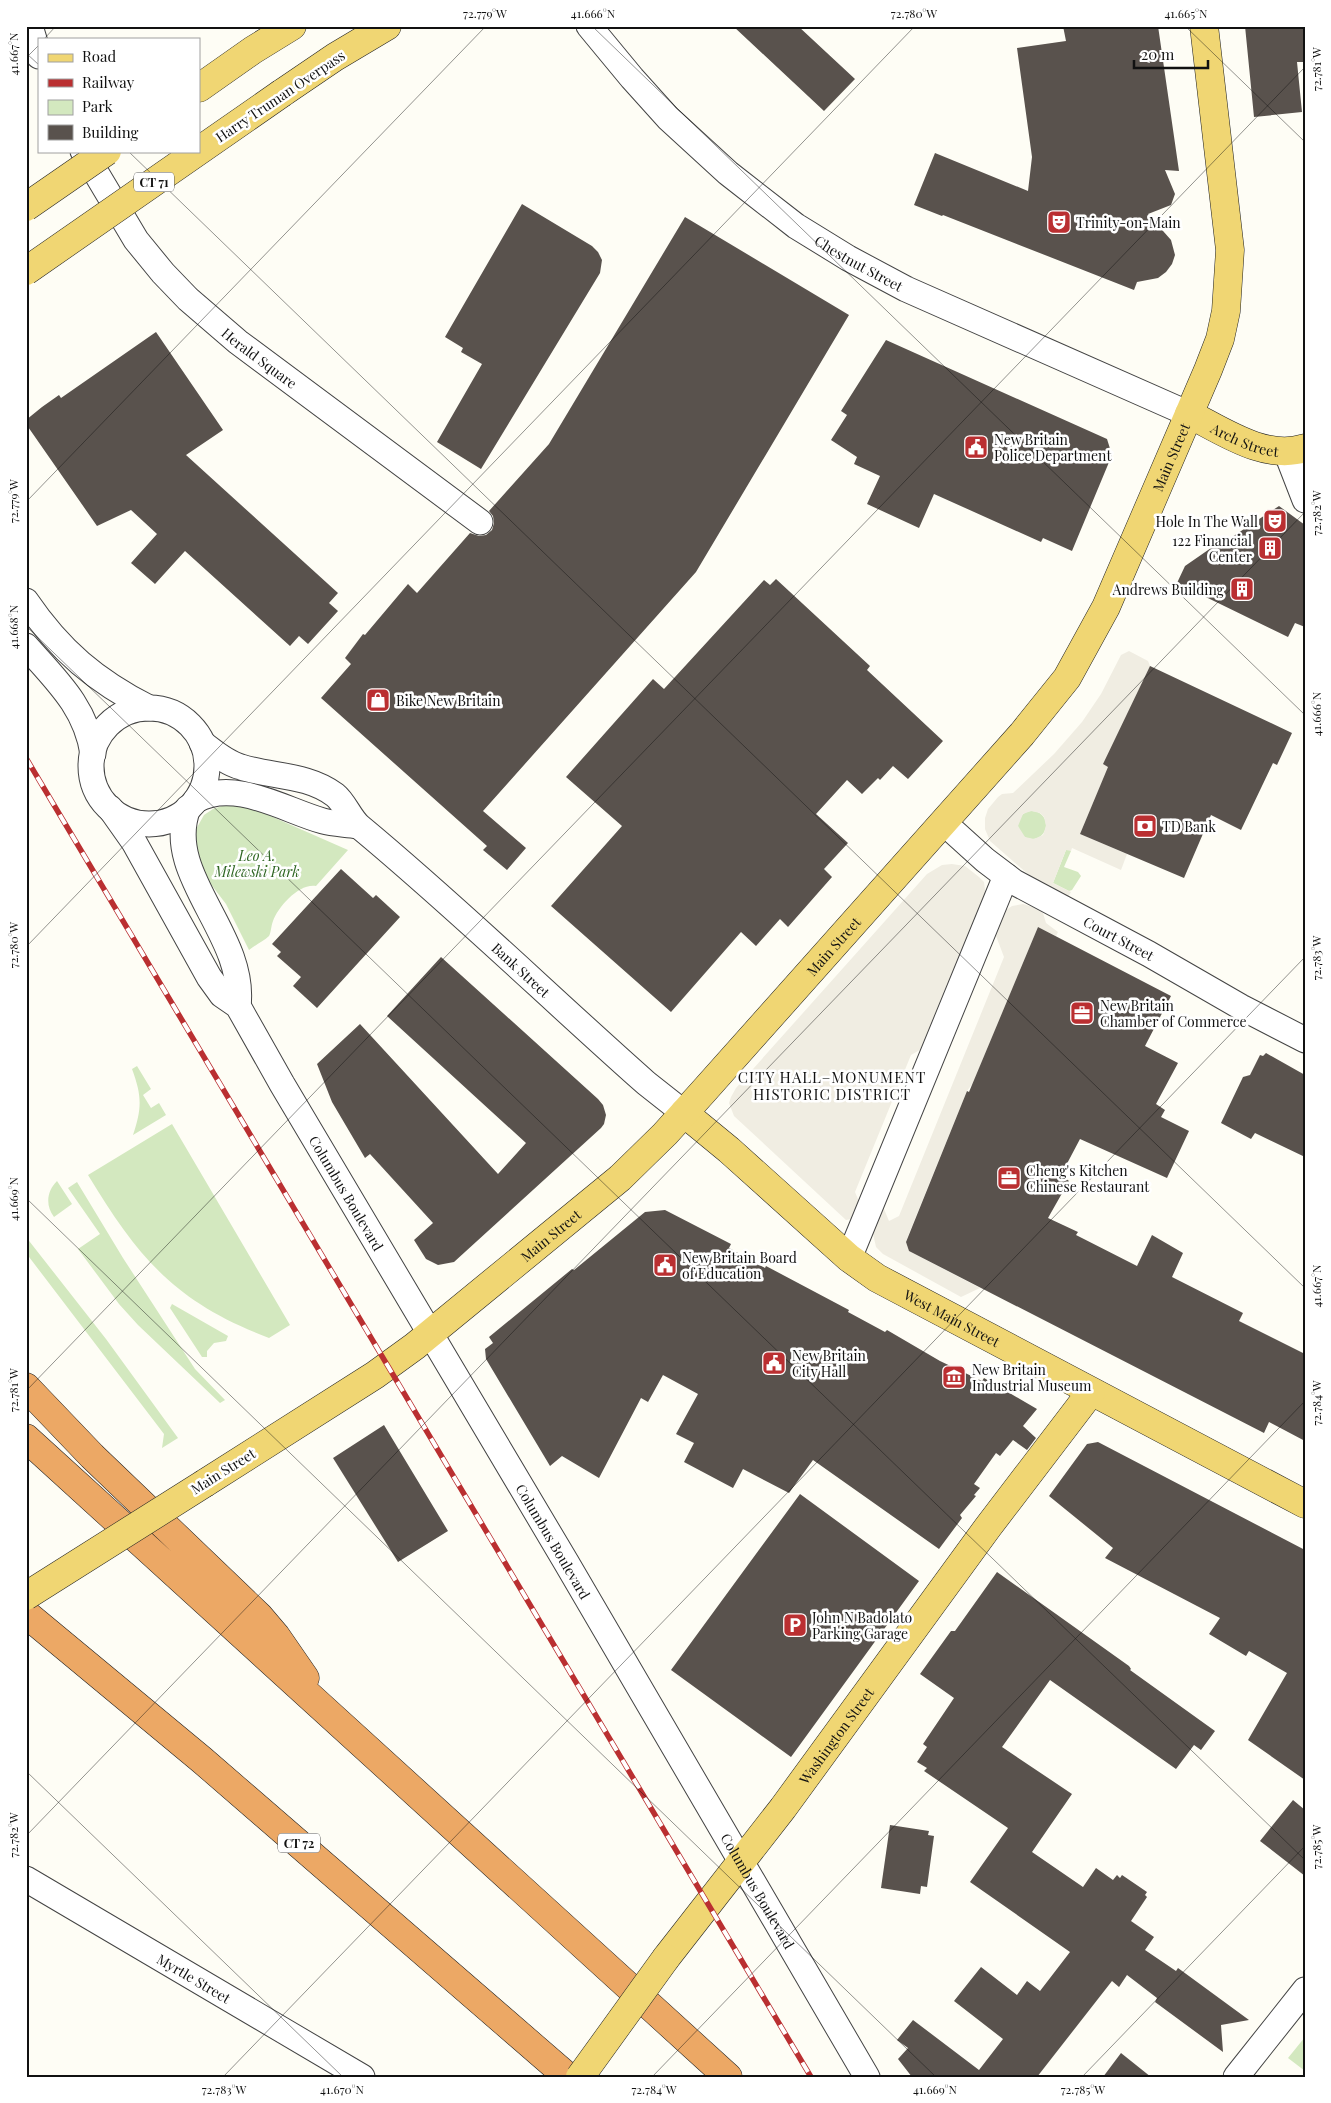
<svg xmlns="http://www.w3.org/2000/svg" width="1331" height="2103" font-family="'Playfair Display',serif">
<rect width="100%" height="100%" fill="#fefdf5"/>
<path fill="#d3e8bf" d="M 225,805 L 250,807 L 348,850 L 316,886 C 299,883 278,907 273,921 C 271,926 271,933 269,936 C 264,941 255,945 249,950 L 226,904 L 200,870 L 195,831 L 204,815 L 213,809 Z
M1018 825a14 14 0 1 1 28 0a14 14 0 1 1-28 0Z
M 1069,849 L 1071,851 L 1064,867 L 1078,872 L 1081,876 L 1072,890 L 1069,891 L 1053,883 L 1066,850 Z
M 137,1066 L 151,1089 L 143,1095 L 151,1108 L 159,1103 L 166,1115 L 133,1135 C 142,1108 142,1096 132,1069 Z
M 172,1124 L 290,1325 L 269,1338 C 175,1302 139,1259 88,1175 Z
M 57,1181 L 72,1204 L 54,1217 C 45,1205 47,1191 57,1181 Z
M 77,1182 L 123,1258 L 195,1369 L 225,1400 L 220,1403 L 138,1325 L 119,1304 L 78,1249 L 100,1234 L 68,1188 Z
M 26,1237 L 106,1339 L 178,1438 L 162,1448 L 164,1434 L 26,1253 Z
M 172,1304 L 228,1336 L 226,1341 L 214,1343 L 207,1351 L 207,1357 L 202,1357 L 170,1308 Z
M 1305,2037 L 1305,2071 L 1288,2058 Z"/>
<path fill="#f0ede2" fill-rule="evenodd" d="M 1129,651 L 1148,661 L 1150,666 L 1104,764 L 1119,772 L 1105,775 L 1080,834 L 1127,854 L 1121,870 L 1072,848 L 1071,851 L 1066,850 L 1053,883 L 1071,892 L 1067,899 L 1029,875 L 990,841 L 985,829 L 985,818 L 988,809 L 998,797 L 1002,794 L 1013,793 L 1054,754 L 1082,722 L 1101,694 L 1121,655 ZM 1031,811 L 1040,813 L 1044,817 L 1046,826 L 1043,835 L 1034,839 L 1025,837 L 1018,826 L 1023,814 Z
M 952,864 L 965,866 L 979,877 L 984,882 L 986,898 L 925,1047 L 911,1055 L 855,1192 L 860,1204 L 859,1209 L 851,1219 L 846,1220 L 734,1116 L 729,1103 L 731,1097 L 736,1088 L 927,874 L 942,865 Z
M 1023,904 L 1036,908 L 1043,913 L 1046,923 L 1058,932 L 1056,936 L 1038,927 L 973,1083 L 967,1091 L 906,1241 L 909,1251 L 980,1288 L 961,1297 L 883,1254 L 876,1247 L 872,1229 L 881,1208 L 884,1209 L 889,1221 L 899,1216 L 1004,957 L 993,928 L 1002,913 L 1012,906 Z"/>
<path fill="#59524d" d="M 733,26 L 798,26 L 855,79 L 824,111 Z
M 1063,26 L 1158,26 L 1179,171 L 1165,170 L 1175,194 L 1171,205 L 1148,214 L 1171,240 L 1175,255 L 1172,264 L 1166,272 L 1158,278 L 1137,282 L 1134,290 L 943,215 L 942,216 L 914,205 L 935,153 L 1028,191 L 1032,157 L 1017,48 L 1066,41 Z
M 1245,26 L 1305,26 L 1305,62 L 1297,62 L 1302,112 L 1254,117 Z
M 522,204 L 592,246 L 598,252 L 602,260 L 600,273 L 481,469 L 437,442 L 482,364 L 461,352 L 463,348 L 445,337 Z
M 685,217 L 849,315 L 696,572 L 483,811 L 526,848 L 507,870 L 483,850 L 487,846 L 321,698 L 351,664 L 345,658 L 363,634 L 365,635 L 408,584 L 417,593 L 470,533 L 479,536 L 486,535 L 492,530 L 494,523 L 493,516 L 489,511 L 549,444 Z
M 156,332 L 223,430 L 186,455 L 338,593 L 329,603 L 338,611 L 308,644 L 299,636 L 290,646 L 185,551 L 155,584 L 131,563 L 157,534 L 131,510 L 97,526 L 26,424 L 26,420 L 42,407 L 59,395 L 61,398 Z
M 886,340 L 1107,439 L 1112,455 L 1072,551 L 1043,538 L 1041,542 L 934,494 L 919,528 L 867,504 L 880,476 L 854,464 L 857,457 L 831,440 L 847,415 L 841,411 Z
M 1279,506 L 1305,525 L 1305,627 L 1295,623 L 1288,637 L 1177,583 L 1185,566 L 1224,539 L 1226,541 Z
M 776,579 L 870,666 L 867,670 L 943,741 L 908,779 L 893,766 L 880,780 L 878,778 L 862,794 L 847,780 L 816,814 L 848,843 L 824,869 L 832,877 L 788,927 L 780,919 L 756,946 L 741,932 L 671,1012 L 551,906 L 622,826 L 566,777 L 653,679 L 664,689 L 764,580 L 770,585 Z
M 1150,666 L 1292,733 L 1277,765 L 1273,763 L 1241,830 L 1211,815 L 1184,878 L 1080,834 L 1108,767 L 1103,764 Z
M 341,869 L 373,898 L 376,895 L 400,917 L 317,1008 L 293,986 L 301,977 L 277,956 L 281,952 L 272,944 Z
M 1038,927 L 1171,996 L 1145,1046 L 1178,1063 L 1156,1104 L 1165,1110 L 1161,1117 L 1189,1131 L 1167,1178 L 1080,1139 L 1061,1175 L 1069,1181 L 1048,1218 L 1078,1232 L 1076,1235 L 1137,1266 L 1152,1235 L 1183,1253 L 1172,1277 L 1243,1313 L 1239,1321 L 1305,1354 L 1305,1441 L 1269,1422 L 1264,1433 L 909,1251 L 906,1242 L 967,1091 L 969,1092 Z
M 441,957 L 598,1099 L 603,1105 L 606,1115 L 604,1124 L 601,1128 L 454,1262 L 438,1265 L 426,1259 L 414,1240 L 433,1223 L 370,1154 L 365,1158 L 332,1102 L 317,1064 L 360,1024 L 498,1174 L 526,1143 L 387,1016 Z
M 1266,1053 L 1305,1075 L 1305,1157 L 1255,1133 L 1251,1139 L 1221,1123 L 1243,1077 L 1250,1075 L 1260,1055 L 1263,1056 Z
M 665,1210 L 731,1244 L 729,1248 L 765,1268 L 766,1266 L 849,1310 L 848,1312 L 885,1332 L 887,1330 L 940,1361 L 982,1381 L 984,1378 L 1037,1409 L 1023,1426 L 1036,1438 L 1027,1450 L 1013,1440 L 1000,1456 L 996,1453 L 974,1484 L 980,1488 L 974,1495 L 976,1496 L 960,1515 L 962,1518 L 939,1549 L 813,1460 L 789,1493 L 743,1469 L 733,1488 L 684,1462 L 694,1443 L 676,1434 L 698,1394 L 663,1375 L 648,1402 L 641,1398 L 599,1478 L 562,1456 L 550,1466 L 486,1359 L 485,1349 L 493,1343 L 489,1337 L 572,1269 L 574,1270 L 645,1212 Z
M 384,1425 L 448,1531 L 398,1562 L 333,1458 Z
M 1098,1442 L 1305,1550 L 1305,1780 L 1248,1740 L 1287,1673 L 1249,1651 L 1246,1656 L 1209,1634 L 1220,1618 L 1105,1558 L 1113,1548 L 1049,1496 L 1087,1444 Z
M 800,1494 L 919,1581 L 791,1757 L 671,1670 Z
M 997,1572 L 1129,1666 L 1131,1669 L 1130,1670 L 1215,1731 L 1201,1750 L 1194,1745 L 1176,1769 L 1050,1680 L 1002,1747 L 1072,1794 L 1032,1852 L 1083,1887 L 1096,1868 L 1113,1880 L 1117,1875 L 1120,1878 L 1122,1875 L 1147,1892 L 1145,1895 L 1147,1897 L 1131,1921 L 1154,1937 L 1145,1950 L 1176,1971 L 1178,1968 L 1249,2020 L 1221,2025 L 1223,2052 L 1155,2002 L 1157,1998 L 1127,1975 L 1119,1987 L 1112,1981 L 1037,2077 L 912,2077 L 898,2059 L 908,2048 L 897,2040 L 913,2020 L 979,2070 L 1003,2039 L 954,2001 L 981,1967 L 1017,1995 L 1027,1981 L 1040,1991 L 1070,1952 L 970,1882 L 1008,1828 L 924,1771 L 927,1768 L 917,1762 L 927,1747 L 923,1744 L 954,1698 L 920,1674 L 951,1631 L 955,1631 Z
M 1293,1800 L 1305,1810 L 1305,1876 L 1260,1841 Z
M 890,1825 L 929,1831 L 928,1835 L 934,1836 L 927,1887 L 921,1886 L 920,1894 L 881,1888 Z
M 1121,2053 L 1151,2077 L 1103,2077 Z"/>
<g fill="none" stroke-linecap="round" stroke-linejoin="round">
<g stroke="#444" stroke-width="27">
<g id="minor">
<path d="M 30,26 L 39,56"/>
<path id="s1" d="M 589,26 L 632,78 L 668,118 L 728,173 L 796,226 L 848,258 L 906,289 L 1189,414"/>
<path id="s2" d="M 83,151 L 136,240 L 163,273 L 188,299 L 238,342 L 480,522"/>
<path d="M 1286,451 L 1305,500"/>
<path d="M 26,601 C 60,651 96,681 149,708"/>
<path d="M 26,646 C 56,680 86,707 93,754"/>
<circle cx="149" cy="766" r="58"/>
<path id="s3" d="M 202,743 C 214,752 226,763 241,767 C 272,777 307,774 335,795 C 345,803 350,819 360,827 C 459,909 550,998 646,1083 L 684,1113"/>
<path d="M 196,800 C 235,778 286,811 323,821 C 334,824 347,824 358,826"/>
<path id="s4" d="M 110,808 L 134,842 L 209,977 L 222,995 L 238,1006 L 282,1084 L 566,1562 L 867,2077"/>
<path d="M 188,808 C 162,875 247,934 238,1006"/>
<path id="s5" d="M 943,822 L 985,860 L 1014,882 L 1149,954 L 1241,1007 L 1305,1040"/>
<path d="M 849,1258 L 1006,876"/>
<path id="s6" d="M 26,1879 L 362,2077"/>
<path d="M 1236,2077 L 1305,1990"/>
</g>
</g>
<g stroke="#222" stroke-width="29">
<g id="major">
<path d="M 199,88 L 253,50 L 292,26"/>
<path d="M 282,93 L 335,57 L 387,26"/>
<path id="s7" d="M 1189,414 C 1223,431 1265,461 1305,448"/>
<path id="s8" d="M 684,1113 L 729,1150 L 849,1258 L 877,1278 L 1305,1504"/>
<path id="s9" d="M 205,1483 L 375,1375 L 415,1346 L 620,1178 L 665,1134 L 703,1092 L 1022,734 L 1067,678 L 1106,607 L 1208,370 L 1220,339 L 1226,311 L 1230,250 L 1204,26"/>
<path id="s10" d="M 666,1958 L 783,1808 L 988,1527 L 1091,1392"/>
</g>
</g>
<g stroke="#222" stroke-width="29">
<path id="highway" d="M 26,1387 L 92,1456 L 259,1616 L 276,1636 L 305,1678
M 26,1438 L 728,2077
M 26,1614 L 202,1760 L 568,2077"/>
</g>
<use href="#minor" stroke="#fff" stroke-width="25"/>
<use href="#major" stroke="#f0d673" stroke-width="28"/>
<use href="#highway" stroke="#eca865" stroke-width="28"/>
<g stroke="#ba2f31" stroke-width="5.5">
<path id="rail" d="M 26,758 L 811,2077"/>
</g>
<use href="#rail" stroke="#fff" stroke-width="4" stroke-dasharray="11" stroke-linecap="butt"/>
<g stroke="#222" stroke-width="29" stroke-linecap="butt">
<path id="major-bridge" d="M 26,207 L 107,151
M 26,271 L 282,93
M 26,1596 L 205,1483
M 580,2077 L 666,1958"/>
</g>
<use href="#major-bridge" stroke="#f0d673" stroke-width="28"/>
</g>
<path fill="none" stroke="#111" stroke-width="1" stroke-opacity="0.45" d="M 592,26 L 1305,715M 1185,26 L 1305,142M 44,39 L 56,26M 26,53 L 39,65M 26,58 L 39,45M 128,151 L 1305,1288M 26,502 L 486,26M 26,626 L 1305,1860M 26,947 L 915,26M 26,1198 L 936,2077M 26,1391 L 1305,67M 26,1771 L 343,2077M 26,1836 L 1305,512M 223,2077 L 1305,957M 652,2077 L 1305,1401M 1082,2077 L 1305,1846"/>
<defs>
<g id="theatre-square" transform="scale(1.25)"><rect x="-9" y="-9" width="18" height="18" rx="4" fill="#ba2f31" stroke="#fff"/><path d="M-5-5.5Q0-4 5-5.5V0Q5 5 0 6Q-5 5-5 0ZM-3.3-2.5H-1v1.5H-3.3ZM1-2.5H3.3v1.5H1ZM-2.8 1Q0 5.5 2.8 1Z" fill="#fff"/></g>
<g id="civic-square" transform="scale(1.25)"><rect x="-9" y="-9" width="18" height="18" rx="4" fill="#ba2f31" stroke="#fff"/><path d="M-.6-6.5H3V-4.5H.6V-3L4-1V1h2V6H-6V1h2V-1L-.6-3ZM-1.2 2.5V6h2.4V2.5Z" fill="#fff"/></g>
<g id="building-square" transform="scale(1.25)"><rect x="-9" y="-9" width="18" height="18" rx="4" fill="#ba2f31" stroke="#fff"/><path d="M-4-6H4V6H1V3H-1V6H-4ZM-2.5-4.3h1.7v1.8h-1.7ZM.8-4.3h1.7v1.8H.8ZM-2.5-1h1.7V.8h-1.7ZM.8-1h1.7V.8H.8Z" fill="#fff"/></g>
<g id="shop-square" transform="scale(1.25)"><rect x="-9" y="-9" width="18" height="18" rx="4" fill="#ba2f31" stroke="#fff"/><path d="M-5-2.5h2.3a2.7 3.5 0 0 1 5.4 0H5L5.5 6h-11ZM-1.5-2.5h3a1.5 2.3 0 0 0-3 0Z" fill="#fff"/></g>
<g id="bank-square" transform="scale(1.25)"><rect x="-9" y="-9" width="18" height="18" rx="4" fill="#ba2f31" stroke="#fff"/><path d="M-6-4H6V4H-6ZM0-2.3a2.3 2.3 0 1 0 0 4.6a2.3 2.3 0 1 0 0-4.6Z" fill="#fff"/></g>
<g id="office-square" transform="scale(1.25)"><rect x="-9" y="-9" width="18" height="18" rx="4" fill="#ba2f31" stroke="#fff"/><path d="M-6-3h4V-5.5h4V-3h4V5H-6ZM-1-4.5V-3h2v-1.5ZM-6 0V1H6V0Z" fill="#fff"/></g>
<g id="museum-square" transform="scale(1.25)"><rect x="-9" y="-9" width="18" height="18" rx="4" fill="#ba2f31" stroke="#fff"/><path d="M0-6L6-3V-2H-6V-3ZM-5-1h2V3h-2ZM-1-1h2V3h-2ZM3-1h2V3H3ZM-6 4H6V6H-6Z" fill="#fff"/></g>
<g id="parking-square" transform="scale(1.25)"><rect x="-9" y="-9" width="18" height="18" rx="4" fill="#ba2f31" stroke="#fff"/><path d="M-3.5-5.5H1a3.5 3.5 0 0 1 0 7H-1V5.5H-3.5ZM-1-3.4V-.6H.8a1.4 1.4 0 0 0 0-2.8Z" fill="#fff"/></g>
</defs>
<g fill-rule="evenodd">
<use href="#theatre-square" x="1059" y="222"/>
<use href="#civic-square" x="976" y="447"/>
<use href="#theatre-square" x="1275" y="521"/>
<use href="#building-square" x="1270" y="548"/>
<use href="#building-square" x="1242" y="589"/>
<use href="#shop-square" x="378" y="700"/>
<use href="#bank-square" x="1145" y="826"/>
<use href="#office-square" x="1082" y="1013"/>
<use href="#office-square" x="1009" y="1178"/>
<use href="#civic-square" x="665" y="1265"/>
<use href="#civic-square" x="774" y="1363"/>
<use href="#museum-square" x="954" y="1377"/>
<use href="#parking-square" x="795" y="1625"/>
</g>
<g text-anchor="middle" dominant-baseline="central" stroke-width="5" stroke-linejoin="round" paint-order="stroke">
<g fill="#fff" stroke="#585858" stroke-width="1">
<rect x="134" y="172.5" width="40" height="19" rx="4"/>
<rect x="278" y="1833.5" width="42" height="19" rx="4"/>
</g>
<g font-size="12" font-weight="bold" fill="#111">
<text x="154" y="182">CT 71</text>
<text x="299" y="1843">CT 72</text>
</g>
<g font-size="14" fill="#111" stroke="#fff">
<text transform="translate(280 96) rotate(-34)">Harry Truman Overpass</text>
<text stroke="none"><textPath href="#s1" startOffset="362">Chestnut Street</textPath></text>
<text stroke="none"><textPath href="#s2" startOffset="275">Herald Square</textPath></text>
<text stroke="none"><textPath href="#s7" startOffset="62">Arch Street</textPath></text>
<text stroke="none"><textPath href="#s9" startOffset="1431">Main Street</textPath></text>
<text stroke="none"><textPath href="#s5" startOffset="212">Court Street</textPath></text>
<text stroke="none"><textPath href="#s9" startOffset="831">Main Street</textPath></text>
<text stroke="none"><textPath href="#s3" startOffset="401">Bank Street</textPath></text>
<text stroke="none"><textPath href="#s4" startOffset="454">Columbus Boulevard</textPath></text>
<text stroke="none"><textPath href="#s9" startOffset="426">Main Street</textPath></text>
<text stroke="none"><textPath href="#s8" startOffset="339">West Main Street</textPath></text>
<text transform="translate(223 1471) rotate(-32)">Main Street</text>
<text stroke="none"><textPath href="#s4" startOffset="859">Columbus Boulevard</textPath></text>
<text stroke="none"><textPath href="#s10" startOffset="280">Washington Street</textPath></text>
<text stroke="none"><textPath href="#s4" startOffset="1264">Columbus Boulevard</textPath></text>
<text stroke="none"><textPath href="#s6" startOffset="195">Myrtle Street</textPath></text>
</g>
<g font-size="14" fill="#111" stroke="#fff" text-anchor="start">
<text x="1076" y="222">Trinity-on-Main</text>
<text x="994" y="439">New Britain<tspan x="994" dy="16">Police Department</tspan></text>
<text x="1258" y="521" text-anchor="end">Hole In The Wall</text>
<text x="1252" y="540" text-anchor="end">122 Financial<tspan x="1252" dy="16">Center</tspan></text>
<text x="1224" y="589" text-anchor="end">Andrews Building</text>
<text x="396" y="700">Bike New Britain</text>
<text x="1162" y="826">TD Bank</text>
<text x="1100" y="1005">New Britain<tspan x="1100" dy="16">Chamber of Commerce</tspan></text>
<text x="1026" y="1170">Cheng's Kitchen<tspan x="1026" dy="16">Chinese Restaurant</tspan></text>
<text x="682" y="1257">New Britain Board<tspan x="682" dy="16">of Education</tspan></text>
<text x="792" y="1355">New Britain<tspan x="792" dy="16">City Hall</tspan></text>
<text x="972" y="1369">New Britain<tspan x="972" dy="16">Industrial Museum</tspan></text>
<text x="812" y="1617">John N Badolato<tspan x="812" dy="16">Parking Garage</tspan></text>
</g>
<g font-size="14" font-style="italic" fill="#2f6623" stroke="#fff">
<text x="257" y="855">Leo A.<tspan x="257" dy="16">Milewski Park</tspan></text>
</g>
<g font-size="15" letter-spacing="1" fill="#111" stroke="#fff">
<text x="832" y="1077">CITY HALL–MONUMENT<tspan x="832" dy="17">HISTORIC DISTRICT</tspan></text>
</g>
</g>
<rect width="1331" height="2103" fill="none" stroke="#ffffff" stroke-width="55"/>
<rect x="38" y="38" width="162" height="115" fill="#ffffff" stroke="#a0a0a0"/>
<rect x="48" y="54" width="25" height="8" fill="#f0d673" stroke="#a0a0a0"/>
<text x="82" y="62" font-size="15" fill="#111111">Road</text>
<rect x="48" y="79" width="25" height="8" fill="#ba2f31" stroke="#a0a0a0"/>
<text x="82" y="88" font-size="15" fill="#111111">Railway</text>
<rect x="48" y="100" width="25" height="15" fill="#d3e8bf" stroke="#a0a0a0"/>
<text x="82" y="112" font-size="15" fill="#111111">Park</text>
<rect x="48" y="125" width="25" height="15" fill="#59524d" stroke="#a0a0a0"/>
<text x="82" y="138" font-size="15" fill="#111111">Building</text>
<path d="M1134 60v8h74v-8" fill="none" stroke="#111111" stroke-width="2.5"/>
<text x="1141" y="60" font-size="15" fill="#111111" stroke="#ffffff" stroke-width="4" paint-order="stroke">20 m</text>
<rect x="28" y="28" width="1276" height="2048" fill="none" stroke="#111" stroke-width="2"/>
<g font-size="12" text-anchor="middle" fill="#111">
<text x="485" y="18">72.779°W</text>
<text x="593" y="18">41.666°N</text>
<text x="914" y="18">72.780°W</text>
<text x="1186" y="18">41.665°N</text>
<text transform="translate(14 54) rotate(-90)" y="4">41.667°N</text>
<text transform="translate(1317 69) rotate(-90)" y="4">72.781°W</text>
<text transform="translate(14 501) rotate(-90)" y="4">72.779°W</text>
<text transform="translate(1317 513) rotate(-90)" y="4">72.782°W</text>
<text transform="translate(14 627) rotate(-90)" y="4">41.668°N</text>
<text transform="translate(1317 714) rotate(-90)" y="4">41.666°N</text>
<text transform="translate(14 945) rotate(-90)" y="4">72.780°W</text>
<text transform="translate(1317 958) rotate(-90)" y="4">72.783°W</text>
<text transform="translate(14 1199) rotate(-90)" y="4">41.669°N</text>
<text transform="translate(1317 1286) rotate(-90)" y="4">41.667°N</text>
<text transform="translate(14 1390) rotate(-90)" y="4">72.781°W</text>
<text transform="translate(1317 1403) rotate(-90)" y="4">72.784°W</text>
<text transform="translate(14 1835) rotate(-90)" y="4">72.782°W</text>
<text transform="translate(1317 1847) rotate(-90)" y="4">72.785°W</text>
<text x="224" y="2094">72.783°W</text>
<text x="342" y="2094">41.670°N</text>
<text x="654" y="2094">72.784°W</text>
<text x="935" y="2094">41.669°N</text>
<text x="1083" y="2094">72.785°W</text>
</g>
</svg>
